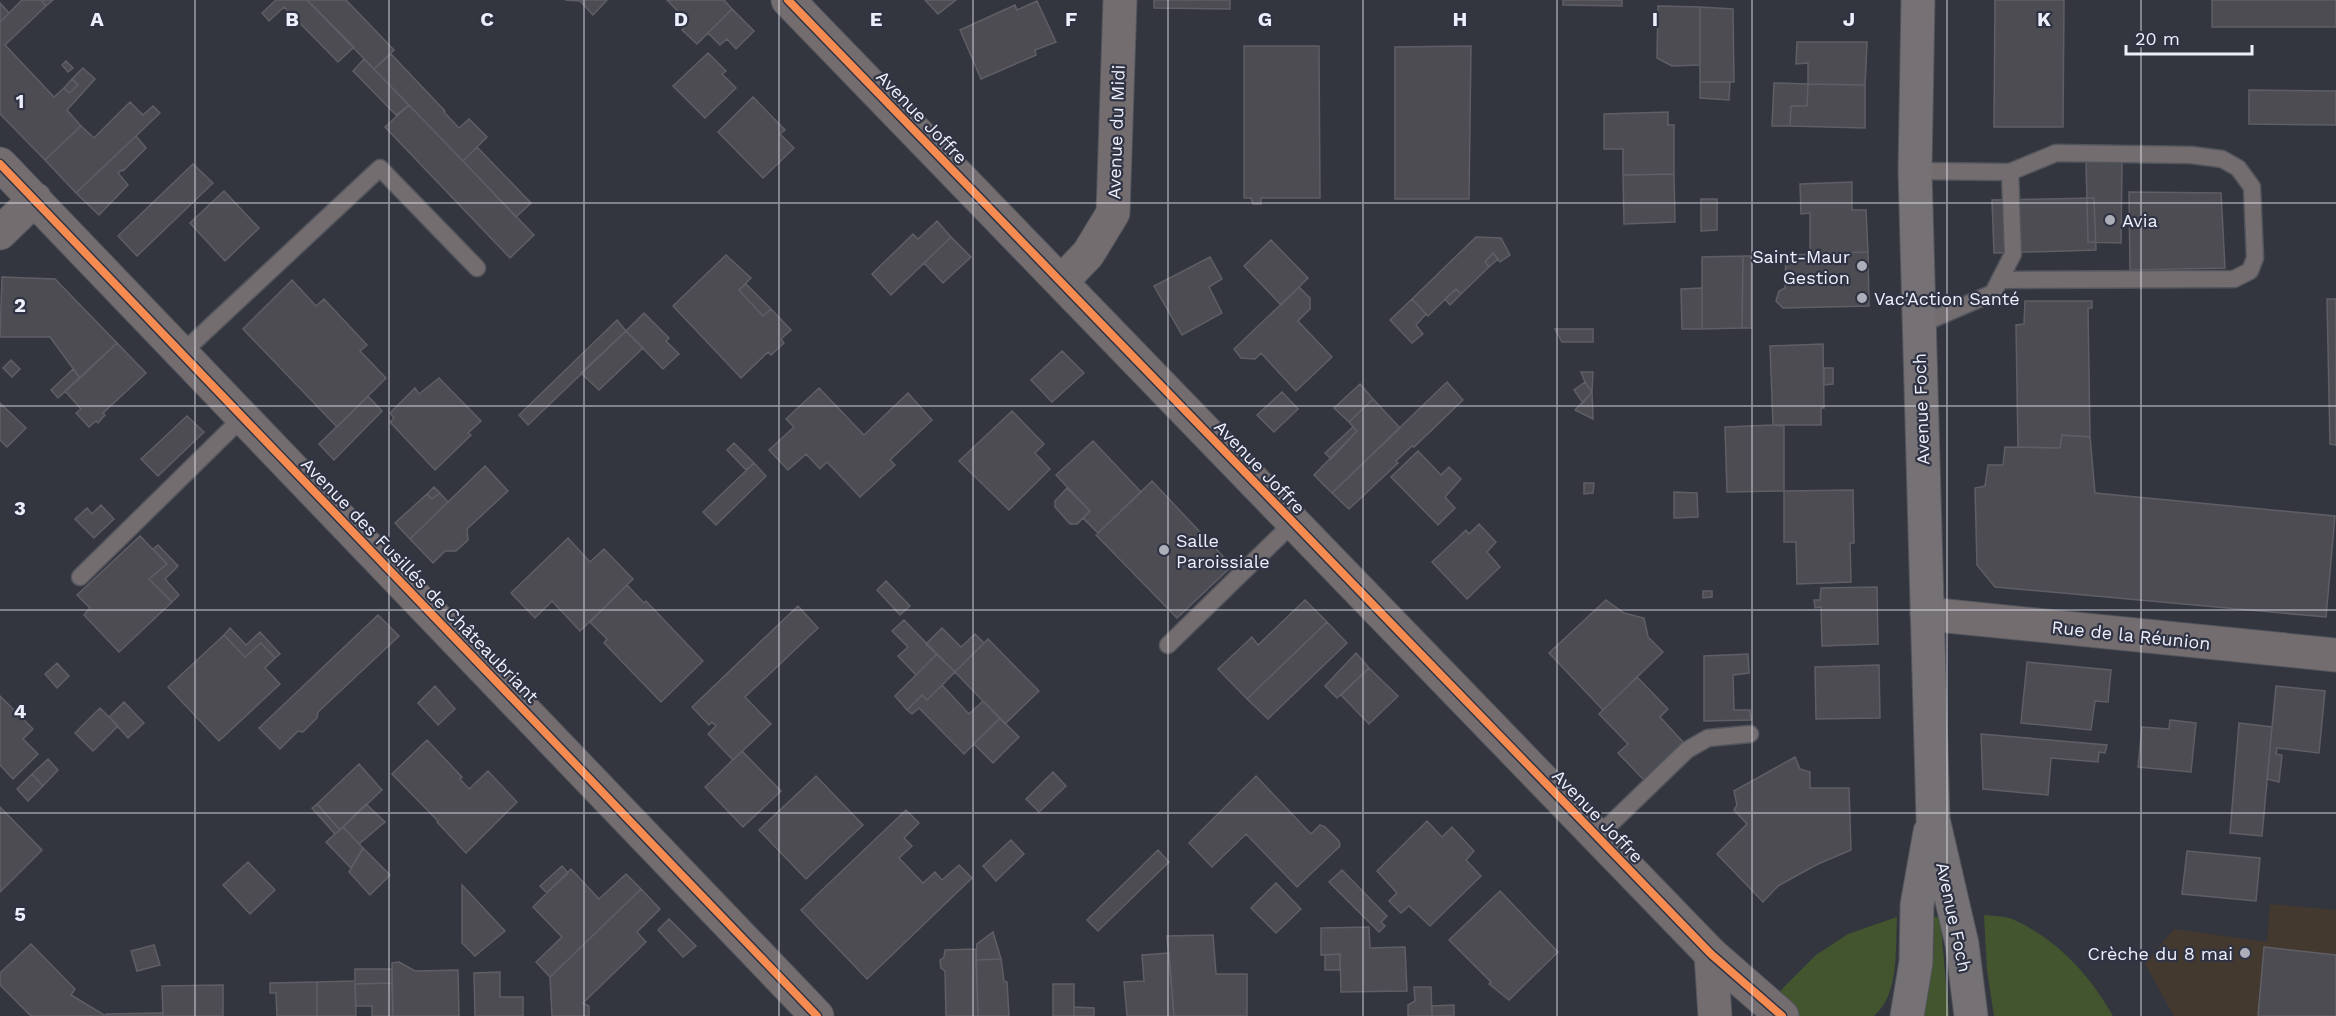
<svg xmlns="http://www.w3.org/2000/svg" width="2336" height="1016" font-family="'Work Sans',sans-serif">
<rect width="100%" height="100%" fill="#34363f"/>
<path fill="#44392e" d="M 2270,904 L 2336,910 L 2336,1016 L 2174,1016 L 2145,964 L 2174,929 L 2267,942 Z"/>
<path fill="#42552f" d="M 1984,915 C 1993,916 2004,916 2012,919 C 2056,938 2090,975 2113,1016 L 1994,1016 L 1987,970 Z
M 1897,917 C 1895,948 1900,994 1874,1016 L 1798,1016 L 1775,996 L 1816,955 L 1848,934 Z
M 1934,917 L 1940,917 L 1949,1016 L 1922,1016 L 1934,953 Z"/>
<path fill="#4c4c52" stroke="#5f5e66" stroke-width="1.5" d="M 22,0 L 41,0 L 46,6 L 5,45 L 54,97 L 64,88 L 69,93 L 78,85 L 72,79 L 83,68 L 95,79 L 67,110 L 81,126 L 45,160 L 0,114 L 0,22 Z
M 41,0 L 53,0 L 46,6 Z
M 276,0 L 307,0 L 354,47 L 338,62 L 284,7 L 269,21 L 262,13 Z
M 307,0 L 346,0 L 394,50 L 374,69 Z
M 565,0 L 607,0 L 593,15 L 580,1 Z
M 667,0 L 724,0 L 732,9 L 697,44 L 682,30 L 689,23 Z
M 925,0 L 956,0 L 938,14 Z
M 1154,0 L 1230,0 L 1230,9 L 1154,8 Z
M 1563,0 L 1622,0 L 1622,6 L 1563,5 Z
M 1995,0 L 2064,0 L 2063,127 L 1994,127 Z
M 2212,0 L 2336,0 L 2336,27 L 2212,27 Z
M 1037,1 L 1056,42 L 1035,50 L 1036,55 L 981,79 L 960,30 L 1015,5 L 1017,10 Z
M 0,3 L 9,13 L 0,22 Z
M 1658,6 L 1700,7 L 1700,65 L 1672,66 L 1657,58 Z
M 1700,7 L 1733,9 L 1734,82 L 1700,82 Z
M 732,9 L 754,31 L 736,49 L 727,39 L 720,45 L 708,33 Z
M 1797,42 L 1867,42 L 1865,85 L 1808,84 L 1808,63 L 1796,64 Z
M 1244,46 L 1319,46 L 1320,198 L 1261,198 L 1261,204 L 1253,204 L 1251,198 L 1244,198 Z
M 1471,46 L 1469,199 L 1395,199 L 1395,47 Z
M 708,53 L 726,71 L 722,74 L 736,88 L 705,118 L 673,86 Z
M 391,54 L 445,111 L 444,112 L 459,128 L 469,119 L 487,137 L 463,161 L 374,69 Z
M 364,59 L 409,105 L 396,115 L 353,71 Z
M 66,61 L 73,68 L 68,72 L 62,65 Z
M 72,79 L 78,85 L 69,93 L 64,88 Z
M 1700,82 L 1730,82 L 1729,100 L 1700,98 Z
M 1774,83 L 1808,84 L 1807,106 L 1791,106 L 1790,126 L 1772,126 Z
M 1808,84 L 1865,85 L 1865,128 L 1790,126 L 1791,106 L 1807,106 Z
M 2249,90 L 2336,91 L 2336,125 L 2249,124 Z
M 753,97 L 785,130 L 780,134 L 794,148 L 763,178 L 718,132 Z
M 130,102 L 143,115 L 153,106 L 160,113 L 76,193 L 45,160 L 81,126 L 94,138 Z
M 409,105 L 534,235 L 510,258 L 385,127 Z
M 1668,112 L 1668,125 L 1674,125 L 1674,174 L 1623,175 L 1623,149 L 1604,149 L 1604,114 Z
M 136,136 L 146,148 L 123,171 L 122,170 L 118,173 L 128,185 L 99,215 L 76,193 Z
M 477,147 L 531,203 L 516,217 L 463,161 Z
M 2086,162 L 2122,162 L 2121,243 L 2088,242 Z
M 193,164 L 213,183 L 137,256 L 118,236 Z
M 1674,174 L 1675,222 L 1624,224 L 1623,175 Z
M 1852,182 L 1852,210 L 1866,210 L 1868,252 L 1810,254 L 1810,213 L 1801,214 L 1800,184 Z
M 224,191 L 259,228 L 225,261 L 190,223 Z
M 2129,192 L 2221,193 L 2225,268 L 2130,270 Z
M 2094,198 L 2096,250 L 1994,253 L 1992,200 Z
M 1701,199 L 1717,199 L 1717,230 L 1701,231 Z
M 937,221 L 951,237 L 891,295 L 872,274 L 913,234 L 918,239 Z
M 951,237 L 971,257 L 943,283 L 924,263 Z
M 1476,237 L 1501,238 L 1510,255 L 1500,262 L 1493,253 L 1485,262 L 1489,267 L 1461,294 L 1456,289 L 1428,316 L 1412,299 Z
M 1271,240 L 1308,278 L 1281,305 L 1244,266 Z
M 1868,252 L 1869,306 L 1783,308 L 1776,301 L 1779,291 L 1785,288 L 1786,255 Z
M 1493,253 L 1498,259 L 1489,267 L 1485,262 Z
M 726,255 L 751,278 L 739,290 L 763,316 L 771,309 L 791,330 L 781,339 L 784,343 L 771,355 L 768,352 L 741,378 L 673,306 Z
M 1743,256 L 1751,256 L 1751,328 L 1742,328 Z
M 1743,256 L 1742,328 L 1702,329 L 1702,257 Z
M 1210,257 L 1222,279 L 1209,287 L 1222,313 L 1182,335 L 1154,286 Z
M 2,277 L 55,279 L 117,343 L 80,378 L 50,337 L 0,337 Z
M 292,280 L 316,306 L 324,299 L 367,345 L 360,351 L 386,378 L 337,427 L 243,329 Z
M 746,284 L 771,309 L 763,316 L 739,290 Z
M 1299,287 L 1310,298 L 1310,309 L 1298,321 L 1332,357 L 1296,391 L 1261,353 L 1255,359 L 1241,358 L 1234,349 Z
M 1702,288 L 1702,329 L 1682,329 L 1681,289 Z
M 1456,289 L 1461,294 L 1450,305 L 1445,299 Z
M 1412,299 L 1426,314 L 1416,325 L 1423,334 L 1412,343 L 1390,320 Z
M 2327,299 L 2336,299 L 2336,445 L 2330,444 Z
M 2025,301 L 2092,301 L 2092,308 L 2088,308 L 2090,437 L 2062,435 L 2060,448 L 2018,447 L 2016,325 L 2024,324 Z
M 644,313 L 669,338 L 666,341 L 679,354 L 663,369 L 626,331 Z
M 617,320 L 626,331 L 528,425 L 519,415 Z
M 1555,329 L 1593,329 L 1593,342 L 1562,342 Z
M 626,331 L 643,348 L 599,390 L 581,373 Z
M 117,343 L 146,373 L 103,413 L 105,415 L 98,423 L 96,421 L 89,427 L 76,413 L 81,409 L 65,391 Z
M 1823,344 L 1824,408 L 1821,408 L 1821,425 L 1773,425 L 1770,346 Z
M 1062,351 L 1084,373 L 1052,402 L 1031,380 Z
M 11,360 L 20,369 L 12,377 L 3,368 Z
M 1824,368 L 1833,368 L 1833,384 L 1824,385 Z
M 73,369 L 80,378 L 58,398 L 51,390 Z
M 1581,372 L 1593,372 L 1592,392 L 1585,382 Z
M 439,378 L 481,421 L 468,433 L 471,435 L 435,470 L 390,422 L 394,418 L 390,413 L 415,388 L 419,394 Z
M 1447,382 L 1463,400 L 1414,447 L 1412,446 L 1396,461 L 1398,463 L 1349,509 L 1332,493 Z
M 1585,382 L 1592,392 L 1583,403 L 1574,390 Z
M 1360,384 L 1373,399 L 1349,422 L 1334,408 Z
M 819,388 L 864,435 L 908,393 L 932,420 L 890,460 L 895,465 L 860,497 L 827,462 L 820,469 L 806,454 L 788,470 L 769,450 L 794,427 L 786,419 Z
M 1282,392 L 1298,409 L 1274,432 L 1257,415 Z
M 1592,392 L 1593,419 L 1575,410 Z
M 368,396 L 382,411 L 334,460 L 319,444 Z
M 1373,399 L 1400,428 L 1332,493 L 1314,475 L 1357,431 L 1349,422 Z
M 0,403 L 26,428 L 7,447 L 0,440 Z
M 1012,411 L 1044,444 L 1035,453 L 1050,469 L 1009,510 L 959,461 Z
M 187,416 L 204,432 L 158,476 L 141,459 Z
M 1773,425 L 1784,426 L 1784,491 L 1727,492 L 1725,427 Z
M 1353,427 L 1357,431 L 1331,459 L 1325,453 Z
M 2062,435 L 2090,437 L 2095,493 L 2335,516 L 2326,617 L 1995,587 L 1977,565 L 1975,488 L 1985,486 L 1988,465 L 2003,465 L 2005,447 L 2060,448 Z
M 1093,441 L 1141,492 L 1098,533 L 1083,518 L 1090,511 L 1056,475 Z
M 734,443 L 754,463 L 746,470 L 727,450 Z
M 1418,451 L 1441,475 L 1449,467 L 1461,479 L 1445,497 L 1455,508 L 1438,525 L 1391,477 Z
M 754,463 L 766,476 L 716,525 L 703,512 Z
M 485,466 L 508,491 L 467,529 L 468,540 L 456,551 L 445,551 L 433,563 L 410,539 Z
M 1152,481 L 1232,566 L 1177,618 L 1096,535 Z
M 1584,483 L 1594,483 L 1593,493 L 1584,494 Z
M 434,487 L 440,493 L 432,499 L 427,494 Z
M 1067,488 L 1090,511 L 1077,524 L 1070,524 L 1055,507 L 1055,501 Z
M 1853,490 L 1854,543 L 1850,543 L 1851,582 L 1797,584 L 1796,542 L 1784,542 L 1784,491 Z
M 1674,492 L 1697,493 L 1698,517 L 1674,518 Z
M 440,493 L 448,502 L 410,539 L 395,523 L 427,494 L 432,499 Z
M 101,505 L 114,519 L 94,538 L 75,519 L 87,508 L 92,514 Z
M 1479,524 L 1496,542 L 1487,552 L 1500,567 L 1467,599 L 1432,562 L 1466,530 L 1469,534 Z
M 140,536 L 167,564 L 149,579 L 172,602 L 119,652 L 84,615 L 90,608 L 77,595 Z
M 568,538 L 590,562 L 604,549 L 633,579 L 580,631 L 552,601 L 535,618 L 511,593 Z
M 158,545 L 178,566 L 165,579 L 179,595 L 172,602 L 149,579 L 167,564 L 153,549 Z
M 886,581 L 910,606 L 900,615 L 877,590 Z
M 627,585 L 644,603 L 646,601 L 703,661 L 661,702 L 604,643 L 607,639 L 590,622 Z
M 1877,587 L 1878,644 L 1822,646 L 1821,607 L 1815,608 L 1814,600 L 1820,600 L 1821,588 Z
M 1703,591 L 1712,591 L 1712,597 L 1703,598 Z
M 1305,600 L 1327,622 L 1247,699 L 1218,669 L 1252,637 L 1258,645 Z
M 1606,600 L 1624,613 L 1644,618 L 1648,637 L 1663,652 L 1603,710 L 1549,653 Z
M 798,606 L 818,628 L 745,697 L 771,724 L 733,760 L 708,734 L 716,726 L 712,722 L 709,725 L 692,707 Z
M 378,615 L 399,636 L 318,712 L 317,718 L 303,732 L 298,731 L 280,749 L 259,728 Z
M 904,620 L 937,654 L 916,675 L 898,656 L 908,647 L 892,631 Z
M 1327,622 L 1347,643 L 1268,719 L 1247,699 Z
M 230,628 L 246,645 L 260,632 L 280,654 L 275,658 L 261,643 L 245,657 L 224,635 Z
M 942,628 L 961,647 L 975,634 L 984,643 L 955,672 L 926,644 Z
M 224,635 L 245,657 L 261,643 L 275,658 L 265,668 L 280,684 L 219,741 L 168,687 Z
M 988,639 L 1039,691 L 1005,724 L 955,672 Z
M 1356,653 L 1369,668 L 1337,698 L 1325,686 Z
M 937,654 L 955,672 L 927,700 L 922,695 L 907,710 L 895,696 Z
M 1748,654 L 1749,673 L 1733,675 L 1734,710 L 1750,710 L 1751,720 L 1704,721 L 1704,656 Z
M 2027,662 L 2111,670 L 2108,702 L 2095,701 L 2091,730 L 2021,723 Z
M 57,663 L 69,676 L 57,688 L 45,674 Z
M 1879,665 L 1880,718 L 1816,719 L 1815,667 Z
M 1369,668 L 1398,696 L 1369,724 L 1341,695 Z
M 1637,677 L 1668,709 L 1660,717 L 1683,742 L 1644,780 L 1618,753 L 1628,744 L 1599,714 Z
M 942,685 L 969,714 L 983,701 L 1000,718 L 964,754 L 919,708 L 912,714 L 907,710 L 922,695 L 927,700 Z
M 435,686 L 455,709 L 438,725 L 418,703 Z
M 2276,686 L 2325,691 L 2319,753 L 2277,748 L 2276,754 L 2282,755 L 2279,782 L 2267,779 Z
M 0,696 L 33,729 L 23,739 L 38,754 L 13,779 L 0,765 Z
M 124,702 L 144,723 L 128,738 L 109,717 Z
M 100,708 L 118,726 L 93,751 L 75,733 Z
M 1000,718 L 1019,737 L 993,763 L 974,744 Z
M 2170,720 L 2196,723 L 2191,772 L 2138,767 L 2142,727 L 2169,729 Z
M 2239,723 L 2272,727 L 2262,836 L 2230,833 Z
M 1981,734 L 2107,745 L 2105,753 L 2099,752 L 2098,762 L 2051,758 L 2048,795 L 1983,789 Z
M 427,740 L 462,777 L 460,779 L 469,789 L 488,771 L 517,802 L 466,853 L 437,822 L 438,821 L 392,774 Z
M 742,751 L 781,791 L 743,827 L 705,787 Z
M 1795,757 L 1800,769 L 1810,772 L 1810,788 L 1849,788 L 1851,850 L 1818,864 L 1794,877 L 1778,886 L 1763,902 L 1717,854 L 1747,824 L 1734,810 L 1737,805 L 1734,791 Z
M 48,759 L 58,770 L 43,786 L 32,774 Z
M 359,764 L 382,790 L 340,830 L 317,804 Z
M 1053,772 L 1066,786 L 1039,812 L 1026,799 Z
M 32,774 L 43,786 L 28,801 L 17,789 Z
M 816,776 L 863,825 L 806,879 L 759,830 Z
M 1256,776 L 1311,834 L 1320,825 L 1325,827 L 1339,841 L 1340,846 L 1297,887 L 1246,834 L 1212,867 L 1189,843 Z
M 317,804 L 340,830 L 335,834 L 312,808 Z
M 366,804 L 385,822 L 359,844 L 343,827 Z
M 0,807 L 42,850 L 0,892 Z
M 906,810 L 919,823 L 904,838 L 912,846 L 899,858 L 923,883 L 935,872 L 942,880 L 959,865 L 972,878 L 867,979 L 801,910 Z
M 1427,821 L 1442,837 L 1452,827 L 1474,851 L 1466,860 L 1481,876 L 1430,926 L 1409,906 L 1401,913 L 1389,901 L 1397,893 L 1377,871 Z
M 343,827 L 363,848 L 351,868 L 326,842 Z
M 1011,840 L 1024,854 L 996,881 L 983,866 Z
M 363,848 L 390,875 L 370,895 L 349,872 Z
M 1158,850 L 1169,862 L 1098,931 L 1087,920 Z
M 2187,851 L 2260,858 L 2256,901 L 2182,894 Z
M 248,862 L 275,890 L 250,914 L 223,885 Z
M 562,866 L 568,873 L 547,893 L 540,886 Z
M 571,869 L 599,899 L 626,874 L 641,889 L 550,977 L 536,962 L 562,937 L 533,907 Z
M 1342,870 L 1387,916 L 1381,922 L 1385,926 L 1379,932 L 1329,882 Z
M 1276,883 L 1301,909 L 1276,933 L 1251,908 Z
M 462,885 L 505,931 L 475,956 L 462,943 Z
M 641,889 L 660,909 L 637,932 L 646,942 L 583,1003 L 589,1006 L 589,1016 L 552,1016 L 550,977 Z
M 1500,891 L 1558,952 L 1509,1000 L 1489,984 L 1491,982 L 1449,940 Z
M 669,919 L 696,946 L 683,957 L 658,930 Z
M 1369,927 L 1370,948 L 1405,947 L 1407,991 L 1341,992 L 1340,954 L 1321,955 L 1321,928 Z
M 993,932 L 1001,959 L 976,960 L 977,944 Z
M 1213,935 L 1216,974 L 1247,974 L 1247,1016 L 1174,1016 L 1167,936 Z
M 31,944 L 75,989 L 71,995 L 106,1016 L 31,1016 L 0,985 L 0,973 Z
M 154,945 L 160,965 L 137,971 L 131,951 Z
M 2264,947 L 2336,955 L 2336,1016 L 2258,1016 Z
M 976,949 L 978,1016 L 946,1016 L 945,971 L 941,968 L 940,960 L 944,957 L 945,950 Z
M 1169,953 L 1174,1016 L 1127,1016 L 1124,982 L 1144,981 L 1142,955 Z
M 1340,954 L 1340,970 L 1325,970 L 1325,955 Z
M 1001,959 L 1004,981 L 1007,982 L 1009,1016 L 978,1016 L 976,960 Z
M 399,962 L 415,971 L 458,970 L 459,1016 L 393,1016 L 392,963 Z
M 355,969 L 392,969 L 392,983 L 355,984 L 356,1016 L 317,1016 L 317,982 L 355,981 Z
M 500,972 L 500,997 L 523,997 L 523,1016 L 475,1016 L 474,973 Z
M 317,982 L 317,1016 L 277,1016 L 276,993 L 270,993 L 270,983 Z
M 392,983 L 393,1016 L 372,1016 L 372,1006 L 356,1006 L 355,984 Z
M 1053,984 L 1074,984 L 1074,1016 L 1053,1016 Z
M 223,985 L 223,1016 L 163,1016 L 162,986 Z
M 1414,987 L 1431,987 L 1432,1016 L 1408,1016 L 1408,1005 L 1415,1001 Z
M 1454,1005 L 1454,1016 L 1432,1016 L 1432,1006 Z
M 1074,1007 L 1094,1008 L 1094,1016 L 1074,1016 Z
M 163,1013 L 163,1016 L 106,1016 L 106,1014 Z"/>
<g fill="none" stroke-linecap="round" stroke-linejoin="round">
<g stroke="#52555c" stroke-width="19">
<path id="service" d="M 1915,171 L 2010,172 L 2013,254 L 1993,293 L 1919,325
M 2000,280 L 2234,279 L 2250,271 L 2255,258 L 2252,187 L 2238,168 L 2222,159 L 2191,155 L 2056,153 L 2010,172
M 182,353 L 380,168 L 477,268
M 80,577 L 243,417
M 1168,645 L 1293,523
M 1597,837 L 1687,750 L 1708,738 L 1750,734"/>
</g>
<g stroke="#52555c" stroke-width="35">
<path id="minor" d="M 788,0 L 1711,954
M 0,164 L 817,1016
M 0,233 L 35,199
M 1061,282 L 1088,254 L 1113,213 L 1120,0
M 1927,614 L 2336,655"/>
</g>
<g stroke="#52555c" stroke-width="35">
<path id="tertiary" d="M 1711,954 L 1782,1016
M 1711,954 L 1715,1016"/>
</g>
<g stroke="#52555c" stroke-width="35">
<path id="secondary" d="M 1918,0 L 1915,171 L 1933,819 L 1962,944 L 1971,1016
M 1907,1016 L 1916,962 L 1917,905 L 1930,832"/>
</g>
<use href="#service" stroke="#746d70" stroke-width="16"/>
<use href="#minor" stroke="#746d70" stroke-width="33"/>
<use href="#tertiary" stroke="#746d70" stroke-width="33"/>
<use href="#secondary" stroke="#767174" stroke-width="33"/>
<g stroke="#2f3343" stroke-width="11">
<path id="cycleway" d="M 788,0 L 1711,954 L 1782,1016
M 0,164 L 817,1016"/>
</g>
<use href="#cycleway" stroke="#f68b52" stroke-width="8"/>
</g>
<path fill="none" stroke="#edf0fb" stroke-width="1.5" stroke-opacity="0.55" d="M 195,0 L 195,1016M 389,0 L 389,1016M 584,0 L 584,1016M 779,0 L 779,1016M 973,0 L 973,1016M 1168,0 L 1168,1016M 1363,0 L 1363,1016M 1557,0 L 1557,1016M 1752,0 L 1752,1016M 1947,0 L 1947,1016M 2141,0 L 2141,1016M 0,203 L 2336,203M 0,406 L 2336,406M 0,610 L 2336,610M 0,813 L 2336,813"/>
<g fill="#acafb9" stroke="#2f3343" stroke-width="2">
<circle cx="2110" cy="220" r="6"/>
<circle cx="1862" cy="266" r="6"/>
<circle cx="1862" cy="298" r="6"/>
<circle cx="1164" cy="550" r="6"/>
<circle cx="2245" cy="953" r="6"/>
</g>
<g text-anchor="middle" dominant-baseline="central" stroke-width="4.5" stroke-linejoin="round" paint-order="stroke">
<g font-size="18" fill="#edf0fb" stroke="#2f3343">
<text transform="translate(922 117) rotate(46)">Avenue Joffre</text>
<text transform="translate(1116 132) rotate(-88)">Avenue du Midi</text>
<text transform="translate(1921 409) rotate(-92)">Avenue Foch</text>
<text transform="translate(1260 467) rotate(46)">Avenue Joffre</text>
<text transform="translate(420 580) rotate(46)">Avenue des Fusillés de Châteaubriant</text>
<text transform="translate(2131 635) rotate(6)">Rue de la Réunion</text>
<text transform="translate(1598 816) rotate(46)">Avenue Joffre</text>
<text transform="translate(1954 917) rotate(78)">Avenue Foch</text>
</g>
<g font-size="18" fill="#edf0fb" stroke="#2f3343" text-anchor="start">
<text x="2122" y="220">Avia</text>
<text x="1850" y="256" text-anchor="end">Saint-Maur<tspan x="1850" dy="21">Gestion</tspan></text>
<text x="1874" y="298">Vac'Action Santé</text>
<text x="1176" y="540">Salle<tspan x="1176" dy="21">Paroissiale</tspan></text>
<text x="2233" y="953" text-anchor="end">Crèche du 8 mai</text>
</g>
</g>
<g font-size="20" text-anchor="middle" font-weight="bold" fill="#edf0fb" stroke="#2f3343" stroke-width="4.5" stroke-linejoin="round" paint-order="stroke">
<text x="97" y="26">A</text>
<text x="292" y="26">B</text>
<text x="487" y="26">C</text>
<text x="681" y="26">D</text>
<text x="876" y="26">E</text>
<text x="1071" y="26">F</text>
<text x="1265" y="26">G</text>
<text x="1460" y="26">H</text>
<text x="1655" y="26">I</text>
<text x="1849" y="26">J</text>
<text x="2044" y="26">K</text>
<text x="20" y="108">1</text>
<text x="20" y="312">2</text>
<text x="20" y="515">3</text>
<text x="20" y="718">4</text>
<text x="20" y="921">5</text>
</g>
<path d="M2126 45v9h126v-9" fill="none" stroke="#edf0fb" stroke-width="3"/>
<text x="2135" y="45" font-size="18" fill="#edf0fb" stroke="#2f3343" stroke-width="4.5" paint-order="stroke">20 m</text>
</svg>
